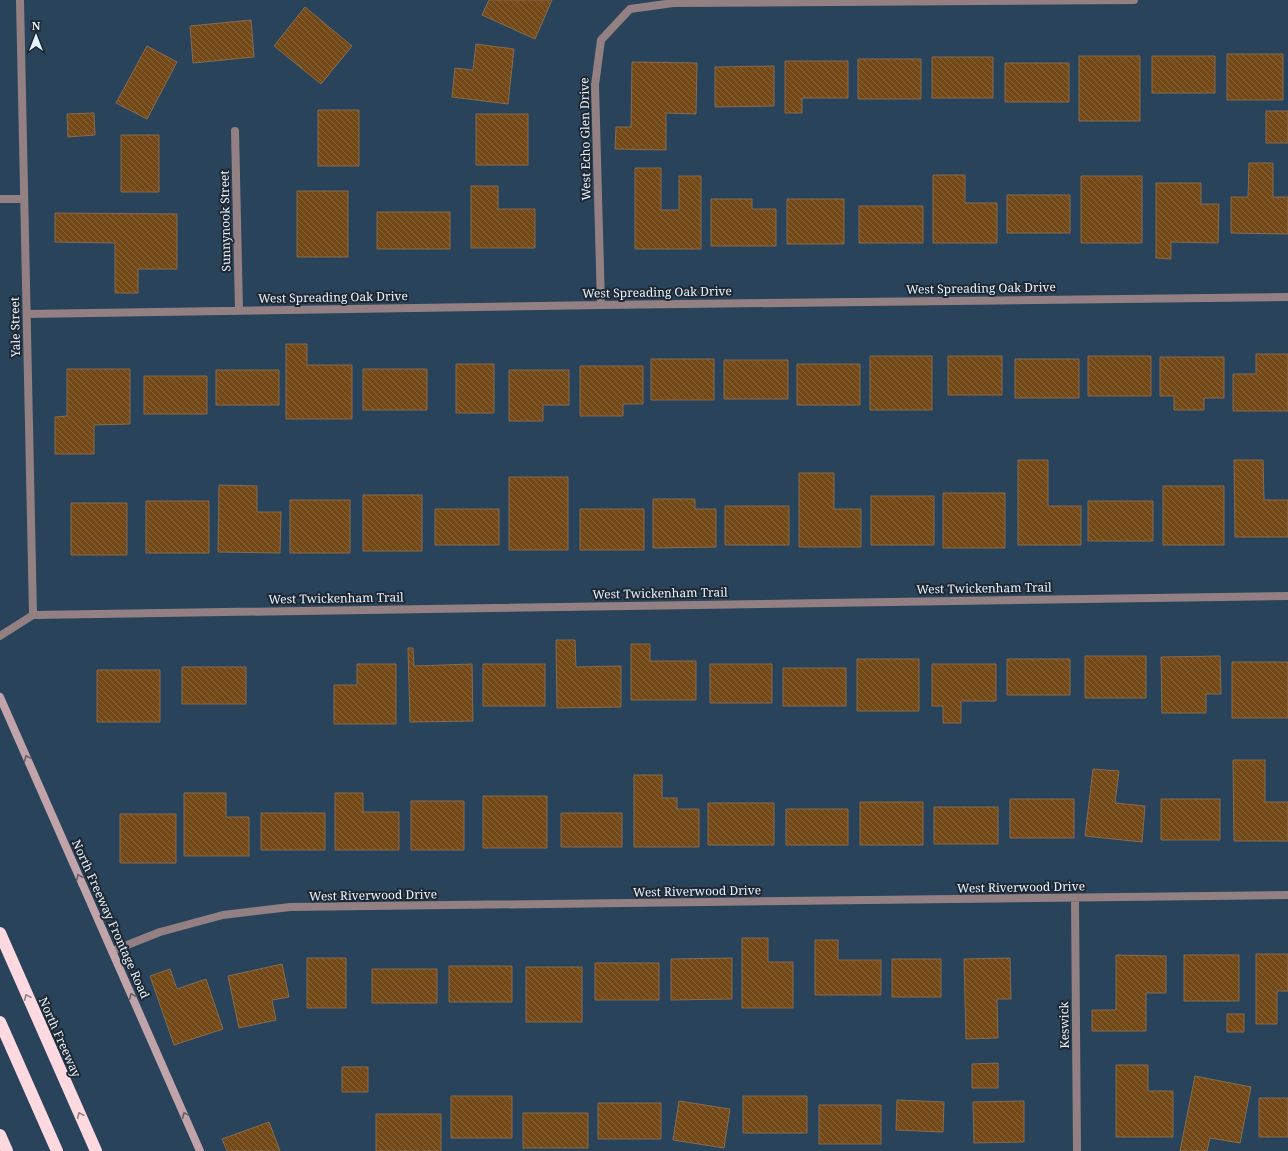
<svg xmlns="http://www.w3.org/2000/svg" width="1288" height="1151" font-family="'Noto Serif',serif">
<defs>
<pattern id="building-back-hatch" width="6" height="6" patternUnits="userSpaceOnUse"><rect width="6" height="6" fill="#734918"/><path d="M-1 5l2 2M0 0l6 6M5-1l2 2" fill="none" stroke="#87643b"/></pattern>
</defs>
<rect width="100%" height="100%" fill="#29435a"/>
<path fill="url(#building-back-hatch)" stroke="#856b51" d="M 489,0 L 552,0 L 535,39 L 482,15 Z
M 305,7 L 352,46 L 321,84 L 274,46 Z
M 251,20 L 254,57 L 193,63 L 190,26 Z
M 476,44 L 514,49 L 508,104 L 452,97 L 455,68 L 473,70 Z
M 147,46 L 177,62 L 147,119 L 116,103 Z
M 1227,54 L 1283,54 L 1283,100 L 1227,100 Z
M 1079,56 L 1140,56 L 1140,121 L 1079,121 Z
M 1152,56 L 1215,56 L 1215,93 L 1152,93 Z
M 932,57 L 993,57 L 993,98 L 932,98 Z
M 858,59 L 921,59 L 921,99 L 858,99 Z
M 785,61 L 848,61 L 848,98 L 802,98 L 802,113 L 785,113 Z
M 632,62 L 697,63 L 696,114 L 666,113 L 666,150 L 615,149 L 616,127 L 631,127 Z
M 1005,63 L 1069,63 L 1069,102 L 1005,102 Z
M 774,66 L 774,106 L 715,107 L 715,67 Z
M 318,110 L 359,110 L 359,166 L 318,166 Z
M 1266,111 L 1288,111 L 1288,143 L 1266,143 Z
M 94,113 L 95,135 L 68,137 L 67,114 Z
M 476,114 L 528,114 L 528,165 L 476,165 Z
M 121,135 L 159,135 L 159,192 L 121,192 Z
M 1249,163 L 1273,163 L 1273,197 L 1288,197 L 1288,234 L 1231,233 L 1231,197 L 1248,197 Z
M 635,168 L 661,168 L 661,210 L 679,210 L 679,176 L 701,176 L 701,249 L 635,249 Z
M 933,175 L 965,175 L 965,203 L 997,203 L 997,243 L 933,243 Z
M 1081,176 L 1142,176 L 1142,243 L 1081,243 Z
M 1156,183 L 1201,183 L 1201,204 L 1219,204 L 1218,243 L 1171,242 L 1171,259 L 1156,258 Z
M 471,186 L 498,186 L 498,209 L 535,209 L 535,248 L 471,248 Z
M 297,191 L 348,191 L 348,257 L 297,257 Z
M 1007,195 L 1070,195 L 1070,233 L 1007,233 Z
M 711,199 L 752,199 L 752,209 L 776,209 L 776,246 L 711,246 Z
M 787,199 L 844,199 L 844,244 L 787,244 Z
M 859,206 L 923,206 L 923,243 L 859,243 Z
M 377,212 L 450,212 L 450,249 L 377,249 Z
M 55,213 L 177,214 L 177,269 L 138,269 L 138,293 L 115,293 L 115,243 L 55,242 Z
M 286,344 L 307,344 L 307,365 L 352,365 L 352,419 L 286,419 Z
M 1256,354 L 1288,354 L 1288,411 L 1233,411 L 1233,374 L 1256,374 Z
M 870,356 L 932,356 L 932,410 L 870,410 Z
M 948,356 L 1002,356 L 1002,395 L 948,395 Z
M 1088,356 L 1151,356 L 1151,396 L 1088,396 Z
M 1160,357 L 1224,357 L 1224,398 L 1204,398 L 1204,410 L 1174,410 L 1174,396 L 1160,396 Z
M 651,359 L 714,359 L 714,400 L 651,400 Z
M 1015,359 L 1079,359 L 1079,398 L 1015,398 Z
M 724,360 L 788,360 L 788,399 L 724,399 Z
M 456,364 L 494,364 L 494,413 L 456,413 Z
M 797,364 L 860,364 L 860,405 L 797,405 Z
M 580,366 L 643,366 L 643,404 L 623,404 L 623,416 L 580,416 Z
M 67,369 L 130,369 L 130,424 L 94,425 L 94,454 L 55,454 L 55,417 L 67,416 Z
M 363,369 L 427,369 L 427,410 L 363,410 Z
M 216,370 L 279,370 L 279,405 L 216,405 Z
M 509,370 L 569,370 L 569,405 L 543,405 L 543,421 L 509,421 Z
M 144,376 L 207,376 L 207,414 L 144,414 Z
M 1018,460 L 1048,460 L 1048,506 L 1081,506 L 1081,545 L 1018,545 Z
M 1234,460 L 1263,460 L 1264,500 L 1288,500 L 1288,537 L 1235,537 Z
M 799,473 L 834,473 L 834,509 L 861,509 L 861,547 L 799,547 Z
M 509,477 L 568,477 L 568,550 L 509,550 Z
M 219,485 L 257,486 L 257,512 L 281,512 L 280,553 L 218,552 Z
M 1163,486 L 1224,486 L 1224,545 L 1163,545 Z
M 943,493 L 1005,493 L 1005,548 L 943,548 Z
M 363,495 L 422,495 L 422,551 L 363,551 Z
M 871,496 L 934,496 L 934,545 L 871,545 Z
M 653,499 L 695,499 L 695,509 L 716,509 L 716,547 L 653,548 Z
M 290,500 L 350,500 L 350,553 L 290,553 Z
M 146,501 L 209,501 L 209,553 L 146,553 Z
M 1088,501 L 1153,501 L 1153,541 L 1088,541 Z
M 71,503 L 127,503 L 127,555 L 71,555 Z
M 725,506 L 789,506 L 789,545 L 725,545 Z
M 435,509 L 499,509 L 499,545 L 435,545 Z
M 580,509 L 644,509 L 644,550 L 580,550 Z
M 556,640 L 575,640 L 576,667 L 621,666 L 621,707 L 557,708 Z
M 631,644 L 650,644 L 650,661 L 696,661 L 696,700 L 631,700 Z
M 408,648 L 413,648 L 414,666 L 472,664 L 473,721 L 410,722 Z
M 1085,656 L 1146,656 L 1146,698 L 1085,698 Z
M 1220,656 L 1221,694 L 1206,694 L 1206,713 L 1162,713 L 1161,657 Z
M 857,659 L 919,659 L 919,711 L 857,711 Z
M 1007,659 L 1070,659 L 1070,695 L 1007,695 Z
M 1232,662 L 1288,662 L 1288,718 L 1232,718 Z
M 357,664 L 396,664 L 396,724 L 334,724 L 334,685 L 357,685 Z
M 483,664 L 545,664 L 545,706 L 483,706 Z
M 710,664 L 772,664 L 772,703 L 710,703 Z
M 932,664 L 996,664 L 996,701 L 961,701 L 961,723 L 943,723 L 943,706 L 932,706 Z
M 182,667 L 246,667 L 246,704 L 182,704 Z
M 783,668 L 846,668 L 846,706 L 783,706 Z
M 97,670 L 160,670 L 160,722 L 97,722 Z
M 1233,760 L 1265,760 L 1265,802 L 1288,802 L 1288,841 L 1234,841 Z
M 1093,769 L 1119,771 L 1115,803 L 1145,806 L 1142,842 L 1085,836 Z
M 634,775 L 662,775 L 662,798 L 677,798 L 677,809 L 699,809 L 699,847 L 634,847 Z
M 184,793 L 226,793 L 226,817 L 249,817 L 249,856 L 184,856 Z
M 335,793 L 363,793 L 363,812 L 399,812 L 399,850 L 335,850 Z
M 483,796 L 547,796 L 547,848 L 483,848 Z
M 1010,799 L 1074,799 L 1074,838 L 1010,838 Z
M 1161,799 L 1220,799 L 1220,840 L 1161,840 Z
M 411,801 L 464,801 L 464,850 L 411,850 Z
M 860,802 L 923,802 L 923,845 L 860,845 Z
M 708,803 L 774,803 L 774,845 L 708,845 Z
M 934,807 L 998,807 L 998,844 L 934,844 Z
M 786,809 L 848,809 L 848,845 L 786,845 Z
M 261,813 L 325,813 L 325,850 L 261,850 Z
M 561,813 L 622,813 L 622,847 L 561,847 Z
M 120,814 L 176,814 L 176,863 L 120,863 Z
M 742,938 L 768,938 L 768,962 L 793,962 L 793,1008 L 742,1008 Z
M 815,940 L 838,940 L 838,960 L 881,960 L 881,995 L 815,995 Z
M 1256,954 L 1288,954 L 1288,991 L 1277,991 L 1277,1024 L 1256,1024 Z
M 1116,955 L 1166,956 L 1166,993 L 1146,993 L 1146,1031 L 1092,1031 L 1092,1010 L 1116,1010 Z
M 1184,955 L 1239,955 L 1239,1001 L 1184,1001 Z
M 307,958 L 346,958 L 346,1008 L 307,1008 Z
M 732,958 L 732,999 L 671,1000 L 671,959 Z
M 1010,958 L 1011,999 L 997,999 L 998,1038 L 966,1039 L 964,959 Z
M 892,959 L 941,959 L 941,997 L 892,997 Z
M 595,963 L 659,963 L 659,1000 L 595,1000 Z
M 282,964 L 289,997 L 272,1000 L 276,1020 L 239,1028 L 228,976 Z
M 449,966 L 512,966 L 512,1002 L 449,1002 Z
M 526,967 L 582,967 L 582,1022 L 526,1022 Z
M 170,969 L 177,989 L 206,979 L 223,1029 L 174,1045 L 150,976 Z
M 372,969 L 437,969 L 437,1003 L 372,1003 Z
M 1227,1014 L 1244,1014 L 1244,1032 L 1227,1032 Z
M 998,1063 L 998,1088 L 972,1088 L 972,1064 Z
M 1116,1065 L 1148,1065 L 1148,1091 L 1173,1091 L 1173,1137 L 1116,1137 Z
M 342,1067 L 368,1067 L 368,1092 L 342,1092 Z
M 1195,1076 L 1251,1087 L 1240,1143 L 1210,1138 L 1207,1151 L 1180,1151 Z
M 451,1096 L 512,1096 L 512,1138 L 451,1138 Z
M 743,1096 L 807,1096 L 807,1133 L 743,1133 Z
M 1259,1098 L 1288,1098 L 1288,1137 L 1259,1137 Z
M 897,1100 L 944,1102 L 943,1132 L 896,1130 Z
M 679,1101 L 730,1109 L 724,1148 L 673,1140 Z
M 1024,1101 L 1024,1142 L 974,1143 L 973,1102 Z
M 598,1103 L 661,1103 L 661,1139 L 598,1139 Z
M 819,1105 L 881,1105 L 881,1144 L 819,1144 Z
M 523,1113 L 588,1113 L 588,1148 L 523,1148 Z
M 376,1114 L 441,1114 L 441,1151 L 376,1151 Z
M 269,1122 L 280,1151 L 227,1151 L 222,1139 Z"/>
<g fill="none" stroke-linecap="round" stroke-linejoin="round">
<path stroke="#938083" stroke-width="8" d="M 0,199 L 24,199"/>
<path stroke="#938083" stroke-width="8" d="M 20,0 L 33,615
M 235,131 L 239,310
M 601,305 L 595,85 L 601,40 L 630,9 L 673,3 L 1134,0
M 27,314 L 601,305 L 1288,297
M 33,615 L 1288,596
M 0,636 L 33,615
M 1075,899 L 1077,1151
M 112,951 L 160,932 L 223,915 L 290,907 L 1288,895"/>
<path stroke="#c0a4a9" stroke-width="8" d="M 0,697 L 200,1151"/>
<path stroke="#fedae0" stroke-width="12" d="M 0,933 L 96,1151
M 0,1022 L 57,1151
M 0,1135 L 7,1151"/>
</g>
<defs><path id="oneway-chevron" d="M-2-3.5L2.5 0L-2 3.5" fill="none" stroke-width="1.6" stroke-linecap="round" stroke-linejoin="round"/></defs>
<g stroke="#666068">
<use href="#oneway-chevron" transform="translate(27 758) rotate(-114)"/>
<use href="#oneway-chevron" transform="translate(79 877) rotate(-114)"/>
<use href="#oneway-chevron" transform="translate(132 996) rotate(-114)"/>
<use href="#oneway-chevron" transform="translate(185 1115) rotate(-114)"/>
</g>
<g stroke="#8e818a">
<use href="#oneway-chevron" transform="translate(27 997) rotate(-114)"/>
<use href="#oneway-chevron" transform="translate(80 1115) rotate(-114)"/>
</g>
<g text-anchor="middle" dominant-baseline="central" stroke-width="4" stroke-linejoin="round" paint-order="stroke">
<g font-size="12" fill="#e6f2fe" stroke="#1d2833">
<text transform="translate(585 139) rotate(-91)">West Echo Glen Drive</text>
<text transform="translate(225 221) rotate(-91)">Sunnynook Street</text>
<text transform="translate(981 288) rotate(-1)">West Spreading Oak Drive</text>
<text transform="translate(657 292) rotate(-1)">West Spreading Oak Drive</text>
<text transform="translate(333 297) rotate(-1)">West Spreading Oak Drive</text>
<text transform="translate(15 327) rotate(-91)">Yale Street</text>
<text transform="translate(984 588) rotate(-1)">West Twickenham Trail</text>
<text transform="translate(660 593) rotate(-1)">West Twickenham Trail</text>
<text transform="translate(336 598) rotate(-1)">West Twickenham Trail</text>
<text transform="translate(1021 887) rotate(-1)">West Riverwood Drive</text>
<text transform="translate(697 891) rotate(-1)">West Riverwood Drive</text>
<text transform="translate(373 895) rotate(-1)">West Riverwood Drive</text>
<text transform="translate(111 919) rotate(66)">North Freeway Frontage Road</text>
<text transform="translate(1064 1025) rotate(-91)">Keswick</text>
<text transform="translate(60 1037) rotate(66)">North Freeway</text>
</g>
</g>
<g transform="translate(36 36)" stroke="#1d2833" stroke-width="3" paint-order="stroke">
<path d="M0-3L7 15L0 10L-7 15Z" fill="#e6f2fe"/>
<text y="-6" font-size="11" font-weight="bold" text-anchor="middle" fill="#e6f2fe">N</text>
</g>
</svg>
